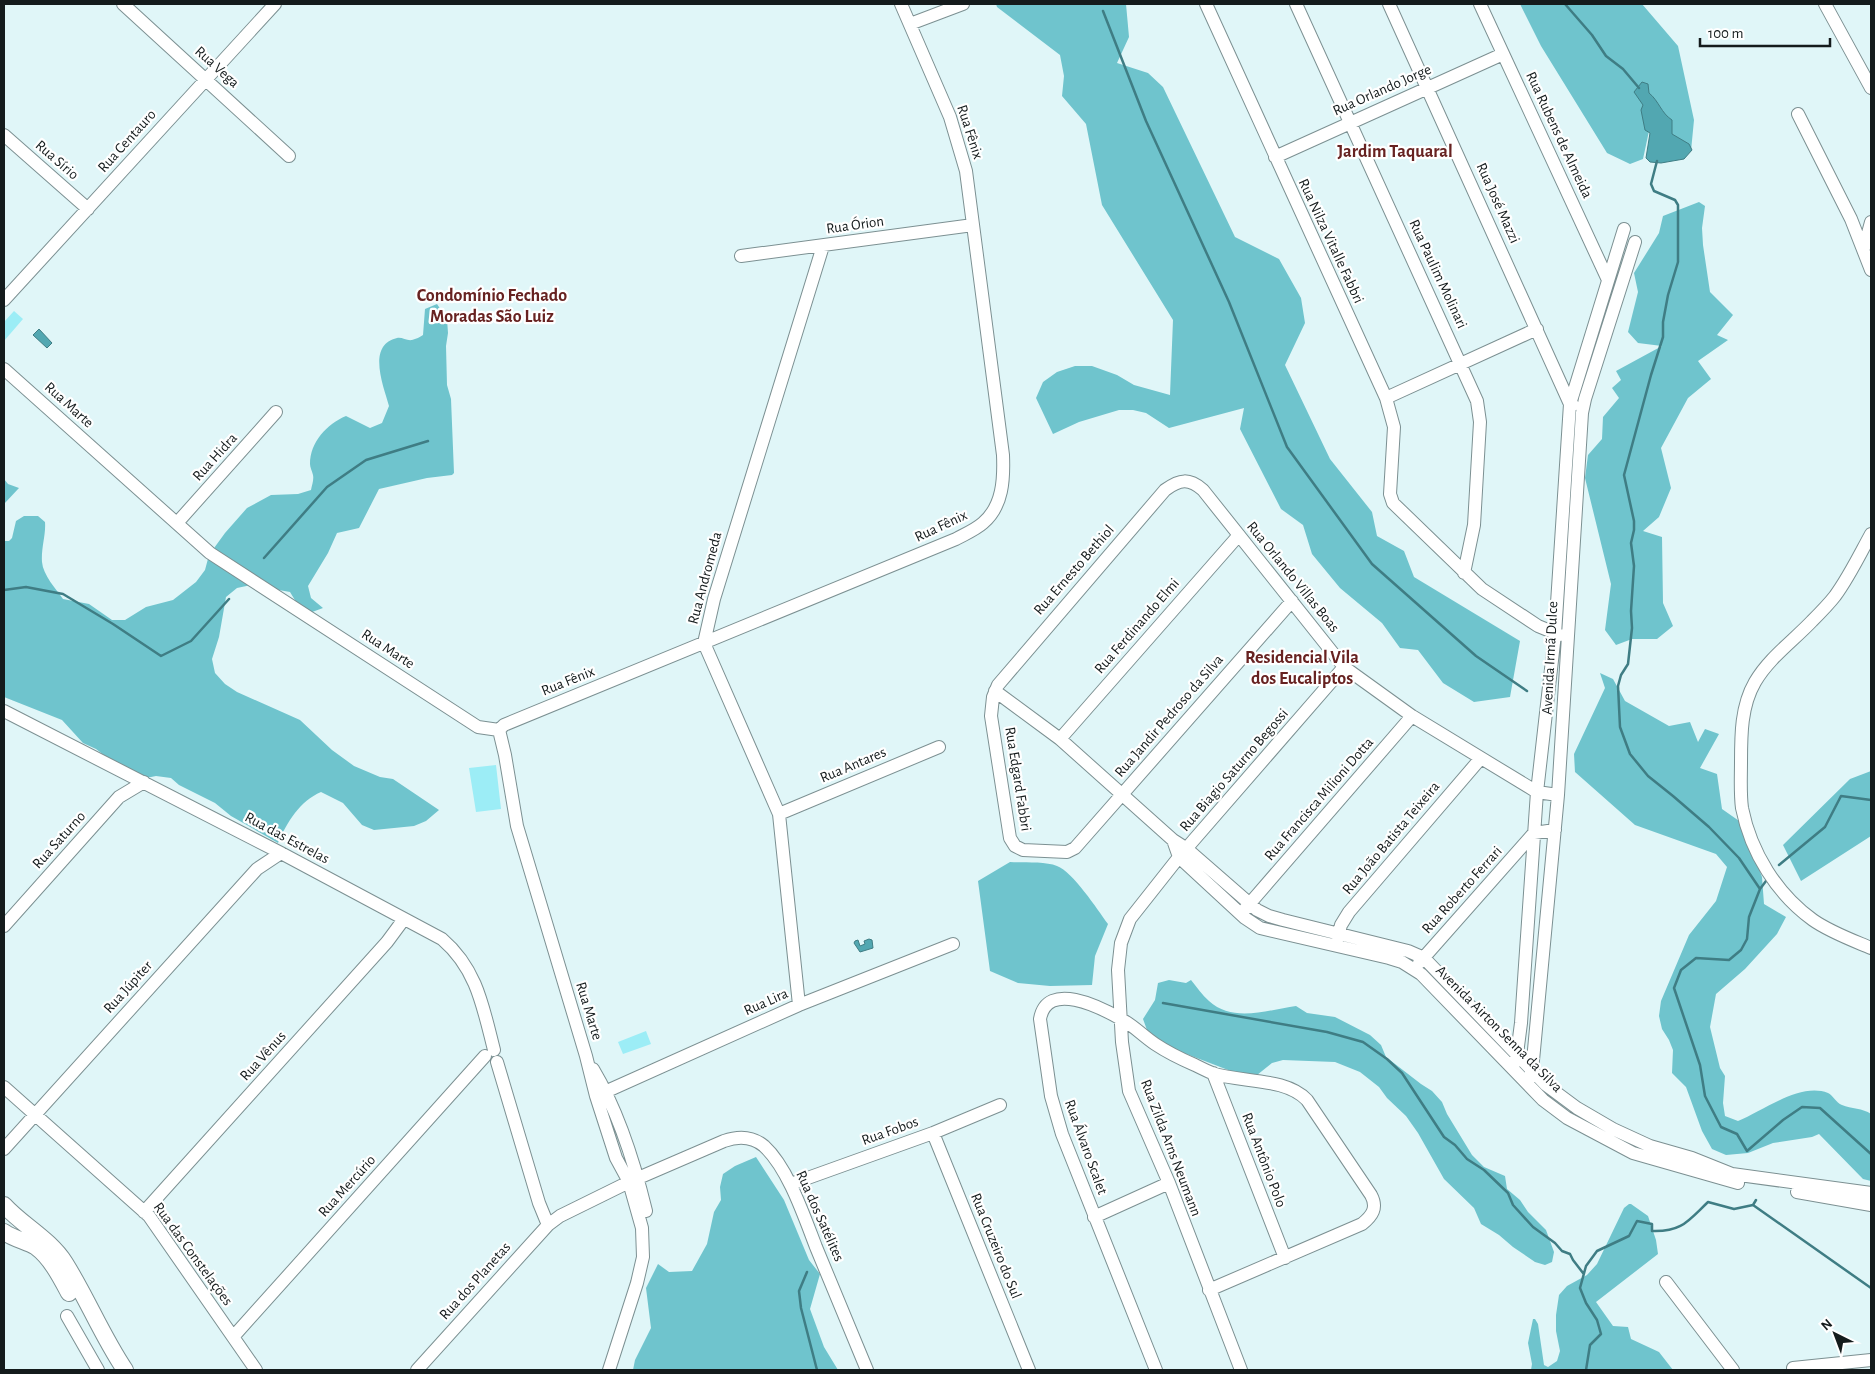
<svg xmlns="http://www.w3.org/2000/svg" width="1875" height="1374" font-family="'Alegreya Sans',sans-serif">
<rect width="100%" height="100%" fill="#e0f6f8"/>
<path fill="#9cedf6" d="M 14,311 L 23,319 L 4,341 L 4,322 Z
M 496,765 L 501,809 L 476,812 L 469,768 Z
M 646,1031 L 651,1044 L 623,1054 L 618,1042 Z"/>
<path fill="#6fc4cd" d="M 996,4 L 1126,4 L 1129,37 L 1117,63 L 1148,73 L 1163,87 L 1235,237 L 1279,259 L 1301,298 L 1305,323 L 1285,365 L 1330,459 L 1372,512 L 1377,536 L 1404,551 L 1414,577 L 1520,641 L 1510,697 L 1474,702 L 1443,683 L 1418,650 L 1400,648 L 1382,623 L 1340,588 L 1312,554 L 1303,525 L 1281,509 L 1240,429 L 1244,408 L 1169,428 L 1146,413 L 1133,410 L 1119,410 L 1079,422 L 1053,434 L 1036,398 L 1043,382 L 1057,372 L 1075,366 L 1092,366 L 1117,375 L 1134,385 L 1170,395 L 1173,320 L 1102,205 L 1086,124 L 1062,96 L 1064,76 L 1060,55 L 997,7 Z
M 1520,4 L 1642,4 L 1678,46 L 1694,120 L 1691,151 L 1652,117 L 1643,159 L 1630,164 L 1607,153 L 1541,46 Z
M 1699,202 L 1705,206 L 1702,228 L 1703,245 L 1710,292 L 1733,315 L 1717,335 L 1728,340 L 1698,361 L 1711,379 L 1688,398 L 1661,448 L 1671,488 L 1659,517 L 1643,531 L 1662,537 L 1663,603 L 1673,626 L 1657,639 L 1632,639 L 1616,645 L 1605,630 L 1611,584 L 1585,478 L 1588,455 L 1602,439 L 1603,417 L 1619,398 L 1612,388 L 1621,380 L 1616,371 L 1662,346 L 1638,343 L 1628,332 L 1638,292 L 1634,273 L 1659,233 L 1663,216 Z
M 437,304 L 447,319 L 448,333 L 446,346 L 447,385 L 451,399 L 454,473 L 452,475 L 427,478 L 379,489 L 359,528 L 337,533 L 328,553 L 308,586 L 311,598 L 323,608 L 304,615 L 290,592 L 251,585 L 237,588 L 226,597 L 219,637 L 212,659 L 215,673 L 225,684 L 237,692 L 300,720 L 332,750 L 354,766 L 380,777 L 393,779 L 439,810 L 426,821 L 414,826 L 374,830 L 362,825 L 343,803 L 321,792 C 300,801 287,822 278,843 L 231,816 L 215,803 L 179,785 L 171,778 L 156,776 L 141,779 L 118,766 L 96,749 L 83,743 L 62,720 L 4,697 L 4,541 L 9,541 L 12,538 L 16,521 L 24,516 L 38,516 L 45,522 C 46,535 41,548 42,562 C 43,575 56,589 63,599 L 89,604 L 112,620 L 125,620 L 146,607 L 173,600 L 196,582 L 205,570 L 209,555 L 225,533 L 247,508 L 271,495 L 298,494 L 311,490 C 312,485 314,480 313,475 C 312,471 310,467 310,464 C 310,442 327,424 346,416 L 370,428 L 382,423 L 389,406 C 384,387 366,345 397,338 C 402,337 407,341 412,340 C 416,339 420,337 423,335 L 425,309 Z
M 4,479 L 8,484 L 19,488 L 4,504 Z
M 1600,673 L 1613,679 L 1625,701 L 1669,726 L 1690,722 L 1698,742 L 1705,729 L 1719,734 L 1700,768 L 1717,774 L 1722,809 L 1742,823 L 1762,877 L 1764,904 L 1786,917 L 1777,934 L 1745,969 L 1716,994 L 1710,1027 L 1720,1068 L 1725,1076 L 1723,1103 L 1725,1116 L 1738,1121 C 1763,1111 1800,1082 1828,1093 C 1833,1095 1836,1103 1842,1105 C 1851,1109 1863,1108 1871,1114 L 1871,1181 L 1863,1179 L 1819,1134 L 1812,1137 L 1773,1143 L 1748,1153 L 1726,1155 L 1712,1149 L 1702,1131 L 1686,1087 L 1672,1073 L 1673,1050 L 1669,1040 L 1662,1029 L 1659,1016 L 1661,1001 L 1689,935 L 1716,901 L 1727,867 L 1716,854 L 1635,825 L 1575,772 L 1574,754 L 1605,688 Z
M 1871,771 L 1871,836 L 1801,881 L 1783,845 L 1850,779 Z
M 1010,862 C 1023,863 1045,861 1057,866 C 1073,872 1097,909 1108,924 L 1095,956 L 1092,985 L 1050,986 L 1018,983 L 990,971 L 978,881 Z
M 1169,980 L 1186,983 L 1191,980 C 1197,987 1202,995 1209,1001 C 1233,1023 1267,1010 1296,1006 L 1307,1013 L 1335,1017 L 1370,1035 L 1381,1045 L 1386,1057 L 1421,1084 L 1432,1091 L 1442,1102 L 1447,1114 L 1472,1155 L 1484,1167 L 1505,1176 L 1507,1189 L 1520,1200 L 1528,1212 L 1546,1230 L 1554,1252 L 1552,1262 L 1545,1265 L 1535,1262 L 1513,1247 L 1499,1235 L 1481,1224 L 1474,1208 L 1444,1179 L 1418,1133 L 1406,1116 L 1387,1098 L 1379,1087 L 1360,1072 L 1335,1062 L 1283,1060 L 1272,1063 L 1257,1075 L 1249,1078 L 1176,1050 L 1154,1039 L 1147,1030 L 1143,1019 L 1155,1000 L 1158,983 Z
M 756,1157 L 784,1200 L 809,1260 L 820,1274 L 810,1309 L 824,1347 L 838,1370 L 633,1370 L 635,1360 L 651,1328 L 646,1288 L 658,1264 L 669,1272 L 692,1271 L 707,1244 L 714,1212 L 721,1200 L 720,1187 L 723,1174 L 735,1166 Z
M 1629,1204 L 1631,1204 L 1648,1216 L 1656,1240 L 1658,1254 L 1596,1302 L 1613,1326 L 1628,1327 L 1631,1339 L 1659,1352 L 1673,1370 L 1531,1370 L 1532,1364 L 1528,1343 L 1533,1319 L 1535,1319 L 1538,1324 L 1544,1365 L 1548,1367 L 1557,1361 L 1560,1351 L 1556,1331 L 1556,1315 L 1559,1295 L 1567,1286 L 1587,1275 L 1597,1264 L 1624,1208 Z"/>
<path fill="#52a7b1" stroke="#3f7d84" d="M 1642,82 L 1648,84 L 1649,93 C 1659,101 1661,113 1672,120 L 1672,134 L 1689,144 L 1692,150 L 1684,159 L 1661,163 L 1650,162 L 1646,158 L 1650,133 L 1645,130 L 1641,110 L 1643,105 L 1634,92 Z
M 39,329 L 52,343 L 47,348 L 33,335 Z
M 869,939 L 872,940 L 873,948 L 860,952 L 854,943 L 855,941 L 858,940 L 860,946 L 865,944 L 864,941 Z"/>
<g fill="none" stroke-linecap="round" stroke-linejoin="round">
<path stroke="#3f7d84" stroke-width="2.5" d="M 1565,4 L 1592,35 L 1606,56 L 1623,69 L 1639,88
M 1103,11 L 1146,121 L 1229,302 L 1287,447 L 1372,564 L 1476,656 L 1527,691
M 1657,161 L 1651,184 L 1654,191 L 1675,200 L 1678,205 L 1678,262 L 1668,295 L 1663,322 L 1663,337 L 1651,375 L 1624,475 L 1634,521 L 1634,530 L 1631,543 L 1634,566 L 1631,611 L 1632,628 L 1628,664 L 1621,675 L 1618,686 L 1620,727 L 1630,754 L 1648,776 L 1673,796 L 1709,827 L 1739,858 L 1760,889
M 264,558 L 327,487 L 366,460 L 428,441
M 4,590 L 26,587 L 63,594 L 113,624 L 161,656 L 191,641 L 229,599
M 1779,865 L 1825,827 L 1841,796 L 1871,800
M 1766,881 L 1760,889 L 1749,917 L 1747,939 L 1741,950 L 1729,960 L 1696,958 L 1681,970 L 1674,988 L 1700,1065 L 1705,1096 L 1721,1127 L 1737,1134 L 1747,1151 L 1783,1120 L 1802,1107 L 1820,1108 L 1871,1154
M 1163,1003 L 1327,1032 L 1363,1042 L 1387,1059 L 1402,1073 L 1444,1137 L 1455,1145 L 1467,1159 L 1484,1170 L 1508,1193 L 1513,1205 L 1533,1227 L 1555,1243 L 1562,1251 L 1570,1254 L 1573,1260 L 1583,1273
M 1753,1205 L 1871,1288
M 807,1272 L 799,1291 L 801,1308 L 817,1370
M 1586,1370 L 1590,1345 L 1601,1334 L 1597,1320 L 1586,1303 L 1580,1288 L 1586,1266 L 1597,1251 L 1629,1236 L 1637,1221 L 1652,1224 L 1652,1231 C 1682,1232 1688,1221 1708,1202 L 1734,1209 L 1753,1205 L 1756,1200"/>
<g stroke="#7c9092" stroke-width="14">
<path id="minor" d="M 123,4 L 289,156
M 1206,4 L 1386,398 L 1394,427 L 1390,494 L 1393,503 L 1482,589 L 1538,626 L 1560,635
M 1296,4 L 1477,401 L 1480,422 L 1474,525 L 1464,573
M 1389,4 L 1570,404 L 1573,405
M 1480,4 L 1608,280
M 1825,4 L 1871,88
M 910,24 L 963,4
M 1798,114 L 1851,219 L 1871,270
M 4,135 L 88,209
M 1275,157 L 1503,54
M 1864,248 L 1871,222
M 741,256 L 973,225
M 4,300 L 275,4
M 4,369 L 210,553 L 478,727 L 499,730
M 1386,398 L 1537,329
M 177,523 L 276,412
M 1871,534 C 1860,554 1849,577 1835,596 C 1828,605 1820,613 1812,621 C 1793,641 1769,658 1755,682 C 1741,706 1741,735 1741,762 C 1741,777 1740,793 1742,808 C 1751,853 1777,894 1813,920 C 1830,932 1852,940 1871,948
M 1292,601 L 1075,848 L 1067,852 L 1023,850 L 1015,846 L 1010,838 L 991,716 L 993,697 L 998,685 L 1165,490 C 1180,479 1189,478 1203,490 L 1344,667 L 1412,716 L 1537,792 L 1558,795
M 995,691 L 1060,739 L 1173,840 L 1187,849 L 1257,910 L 1269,916 L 1283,920 L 1408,951 L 1424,958 L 1546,1085 L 1577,1108 L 1613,1129 L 1650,1146 L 1692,1158 L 1732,1174 L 1871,1193
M 4,711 L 281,853 L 442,939 C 477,969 483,1007 494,1050
M 499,730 L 504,725 L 956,539 C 965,534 975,530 983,523 C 1003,506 1004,479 1003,455 L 966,171 L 950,117 L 901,4
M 499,730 L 505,755 L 517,826 L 586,1056 L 596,1096 L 616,1158 L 629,1182 L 642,1228 L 643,1257 L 637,1283 L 609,1370
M 1060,739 L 1239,535
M 779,814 L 939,747
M 1173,840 L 1179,857 L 1245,918 L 1260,928 L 1389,958 L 1402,962 L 1421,974 L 1543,1100 L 1567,1118 L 1633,1153 L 1738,1183
M 1245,909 L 1412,716
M 4,926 L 119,797 L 144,782
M 1337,940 L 1341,925 L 1349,912 L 1481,758
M 1419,963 L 1534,833 L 1555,830
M 799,1005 L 779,814 L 704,643 L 714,599 L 823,246
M 497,1062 L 539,1203 L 548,1225
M 1513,1067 L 1517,1054 L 1521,1023 L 1537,792 L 1555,634 L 1570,404 L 1624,229
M 593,1069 C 617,1109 635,1165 646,1211
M 1213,1073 L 1285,1258
M 1527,1083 L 1532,1071 L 1558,795 L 1582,413 L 1585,399 L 1635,242
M 4,1087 L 149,1216 L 256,1370
M 596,1096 L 799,1005 L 953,944
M 933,1133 L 1029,1370
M 4,1149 L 257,869 L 281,853
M 791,1184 L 933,1133 L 1000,1105
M 1797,1192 L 1871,1205
M 144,1212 L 387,942 L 404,919
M 1094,1217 L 1169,1183
M 1666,1282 L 1733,1370
M 67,1316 L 98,1370
M 233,1337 L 485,1056
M 1793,1368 L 1871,1360
M 417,1370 L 548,1225 L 560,1216 L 629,1182 L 724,1141 C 738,1136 752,1136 764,1146 C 788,1168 804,1216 816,1247 C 833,1288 850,1329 867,1370
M 1156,1370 L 1062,1134 L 1051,1096 L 1040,1019 C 1047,980 1100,1007 1121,1019 C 1133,1025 1143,1036 1155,1044 C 1167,1052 1181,1059 1195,1065 C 1201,1068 1207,1071 1212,1073 C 1241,1083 1285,1077 1307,1100 L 1371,1195 C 1378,1208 1372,1216 1362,1224 L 1209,1290
M 1241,1370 L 1169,1183 L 1129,1091 L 1122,1042 L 1118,970 L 1121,943 L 1130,919 L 1179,857 L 1344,667"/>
</g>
<g stroke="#7c9092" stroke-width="18">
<path id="major" d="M 4,1205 C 22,1225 50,1239 65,1263 C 87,1298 102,1336 125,1370
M 4,1232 C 14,1239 29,1242 36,1247 C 51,1258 61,1278 69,1293"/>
</g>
<use href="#minor" stroke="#fff" stroke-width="12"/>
<use href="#major" stroke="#fff" stroke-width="16"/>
</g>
<g text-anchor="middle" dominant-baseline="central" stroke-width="4.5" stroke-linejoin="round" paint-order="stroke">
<g font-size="15" fill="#141b1c" stroke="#fff">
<text transform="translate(217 67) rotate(42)">Rua Vega</text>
<text transform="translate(1382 90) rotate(-24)">Rua Orlando Jorge</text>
<text transform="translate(970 132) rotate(72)">Rua Fênix</text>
<text transform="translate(1559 135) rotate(65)">Rua Rubens de Almeida</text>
<text transform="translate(127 141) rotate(-48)">Rua Centauro</text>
<text transform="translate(57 160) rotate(41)">Rua Sírio</text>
<text transform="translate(1498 203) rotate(66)">Rua José Mazzi</text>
<text transform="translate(855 225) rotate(-8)">Rua Órion</text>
<text transform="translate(1331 241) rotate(65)">Rua Nilza Vitalle Fabbri</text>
<text transform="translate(1438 274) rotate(65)">Rua Paulim Molinari</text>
<text transform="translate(69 405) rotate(42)">Rua Marte</text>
<text transform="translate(215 457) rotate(-48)">Rua Hidra</text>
<text transform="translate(941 526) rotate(-25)">Rua Fênix</text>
<text transform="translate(1074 570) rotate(-49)">Rua Ernesto Bethiol</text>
<text transform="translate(1293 577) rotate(51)">Rua Orlando Villas Boas</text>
<text transform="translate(705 578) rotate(-75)">Rua Andromeda</text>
<text transform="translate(1137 626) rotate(-49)">Rua Ferdinando Elmi</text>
<text transform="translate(388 649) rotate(33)">Rua Marte</text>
<text transform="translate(1550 658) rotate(-87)">Avenida Irmã Dulce</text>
<text transform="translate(568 681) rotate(-22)">Rua Fênix</text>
<text transform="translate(1169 716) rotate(-49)">Rua Jandir Pedroso da Silva</text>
<text transform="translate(853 765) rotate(-23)">Rua Antares</text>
<text transform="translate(1234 770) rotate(-49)">Rua Biagio Saturno Begossi</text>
<text transform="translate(1018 779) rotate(81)">Rua Edgard Fabbri</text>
<text transform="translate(1319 799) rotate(-49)">Rua Francisca Milioni Dotta</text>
<text transform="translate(287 838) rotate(28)">Rua das Estrelas</text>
<text transform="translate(1391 838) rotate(-50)">Rua João Batista Teixeira</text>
<text transform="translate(59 840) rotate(-48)">Rua Saturno</text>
<text transform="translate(1462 890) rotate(-48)">Rua Roberto Ferrari</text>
<text transform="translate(128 987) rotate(-48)">Rua Júpiter</text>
<text transform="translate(766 1002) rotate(-24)">Rua Lira</text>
<text transform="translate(589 1011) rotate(73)">Rua Marte</text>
<text transform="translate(1499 1029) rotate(45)">Avenida Airton Senna da Silva</text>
<text transform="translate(263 1056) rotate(-48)">Rua Vênus</text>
<text transform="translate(890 1131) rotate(-20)">Rua Fobos</text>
<text transform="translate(1086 1147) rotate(70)">Rua Álvaro Scalet</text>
<text transform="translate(1171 1148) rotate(69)">Rua Zilda Arns Neumann</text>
<text transform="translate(1264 1160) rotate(69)">Rua Antônio Polo</text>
<text transform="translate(347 1186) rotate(-48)">Rua Mercúrio</text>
<text transform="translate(820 1216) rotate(66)">Rua dos Satélites</text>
<text transform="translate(996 1246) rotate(68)">Rua Cruzeiro do Sul</text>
<text transform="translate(193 1254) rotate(54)">Rua das Constelações</text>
<text transform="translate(475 1281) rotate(-48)">Rua dos Planetas</text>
</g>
<g font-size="18" font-weight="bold" fill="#672221" stroke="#fff">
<text x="1395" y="152">Jardim Taquaral</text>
<text x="492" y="296">Condomínio Fechado<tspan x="492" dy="21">Moradas São Luiz</tspan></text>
<text x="1302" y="658">Residencial Vila<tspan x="1302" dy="21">dos Eucaliptos</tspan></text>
</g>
</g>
<rect width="1875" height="1374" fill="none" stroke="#141b1c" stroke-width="10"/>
<g transform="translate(1835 1334) rotate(318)" stroke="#ffffff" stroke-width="4" paint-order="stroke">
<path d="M0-4L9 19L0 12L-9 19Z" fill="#141b1c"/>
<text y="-8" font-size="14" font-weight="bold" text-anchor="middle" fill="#141b1c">N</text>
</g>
<path d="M1700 38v8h130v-8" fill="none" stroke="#141b1c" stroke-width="2.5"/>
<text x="1708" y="38" font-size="15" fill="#141b1c" stroke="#ffffff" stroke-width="4" paint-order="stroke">100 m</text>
</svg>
